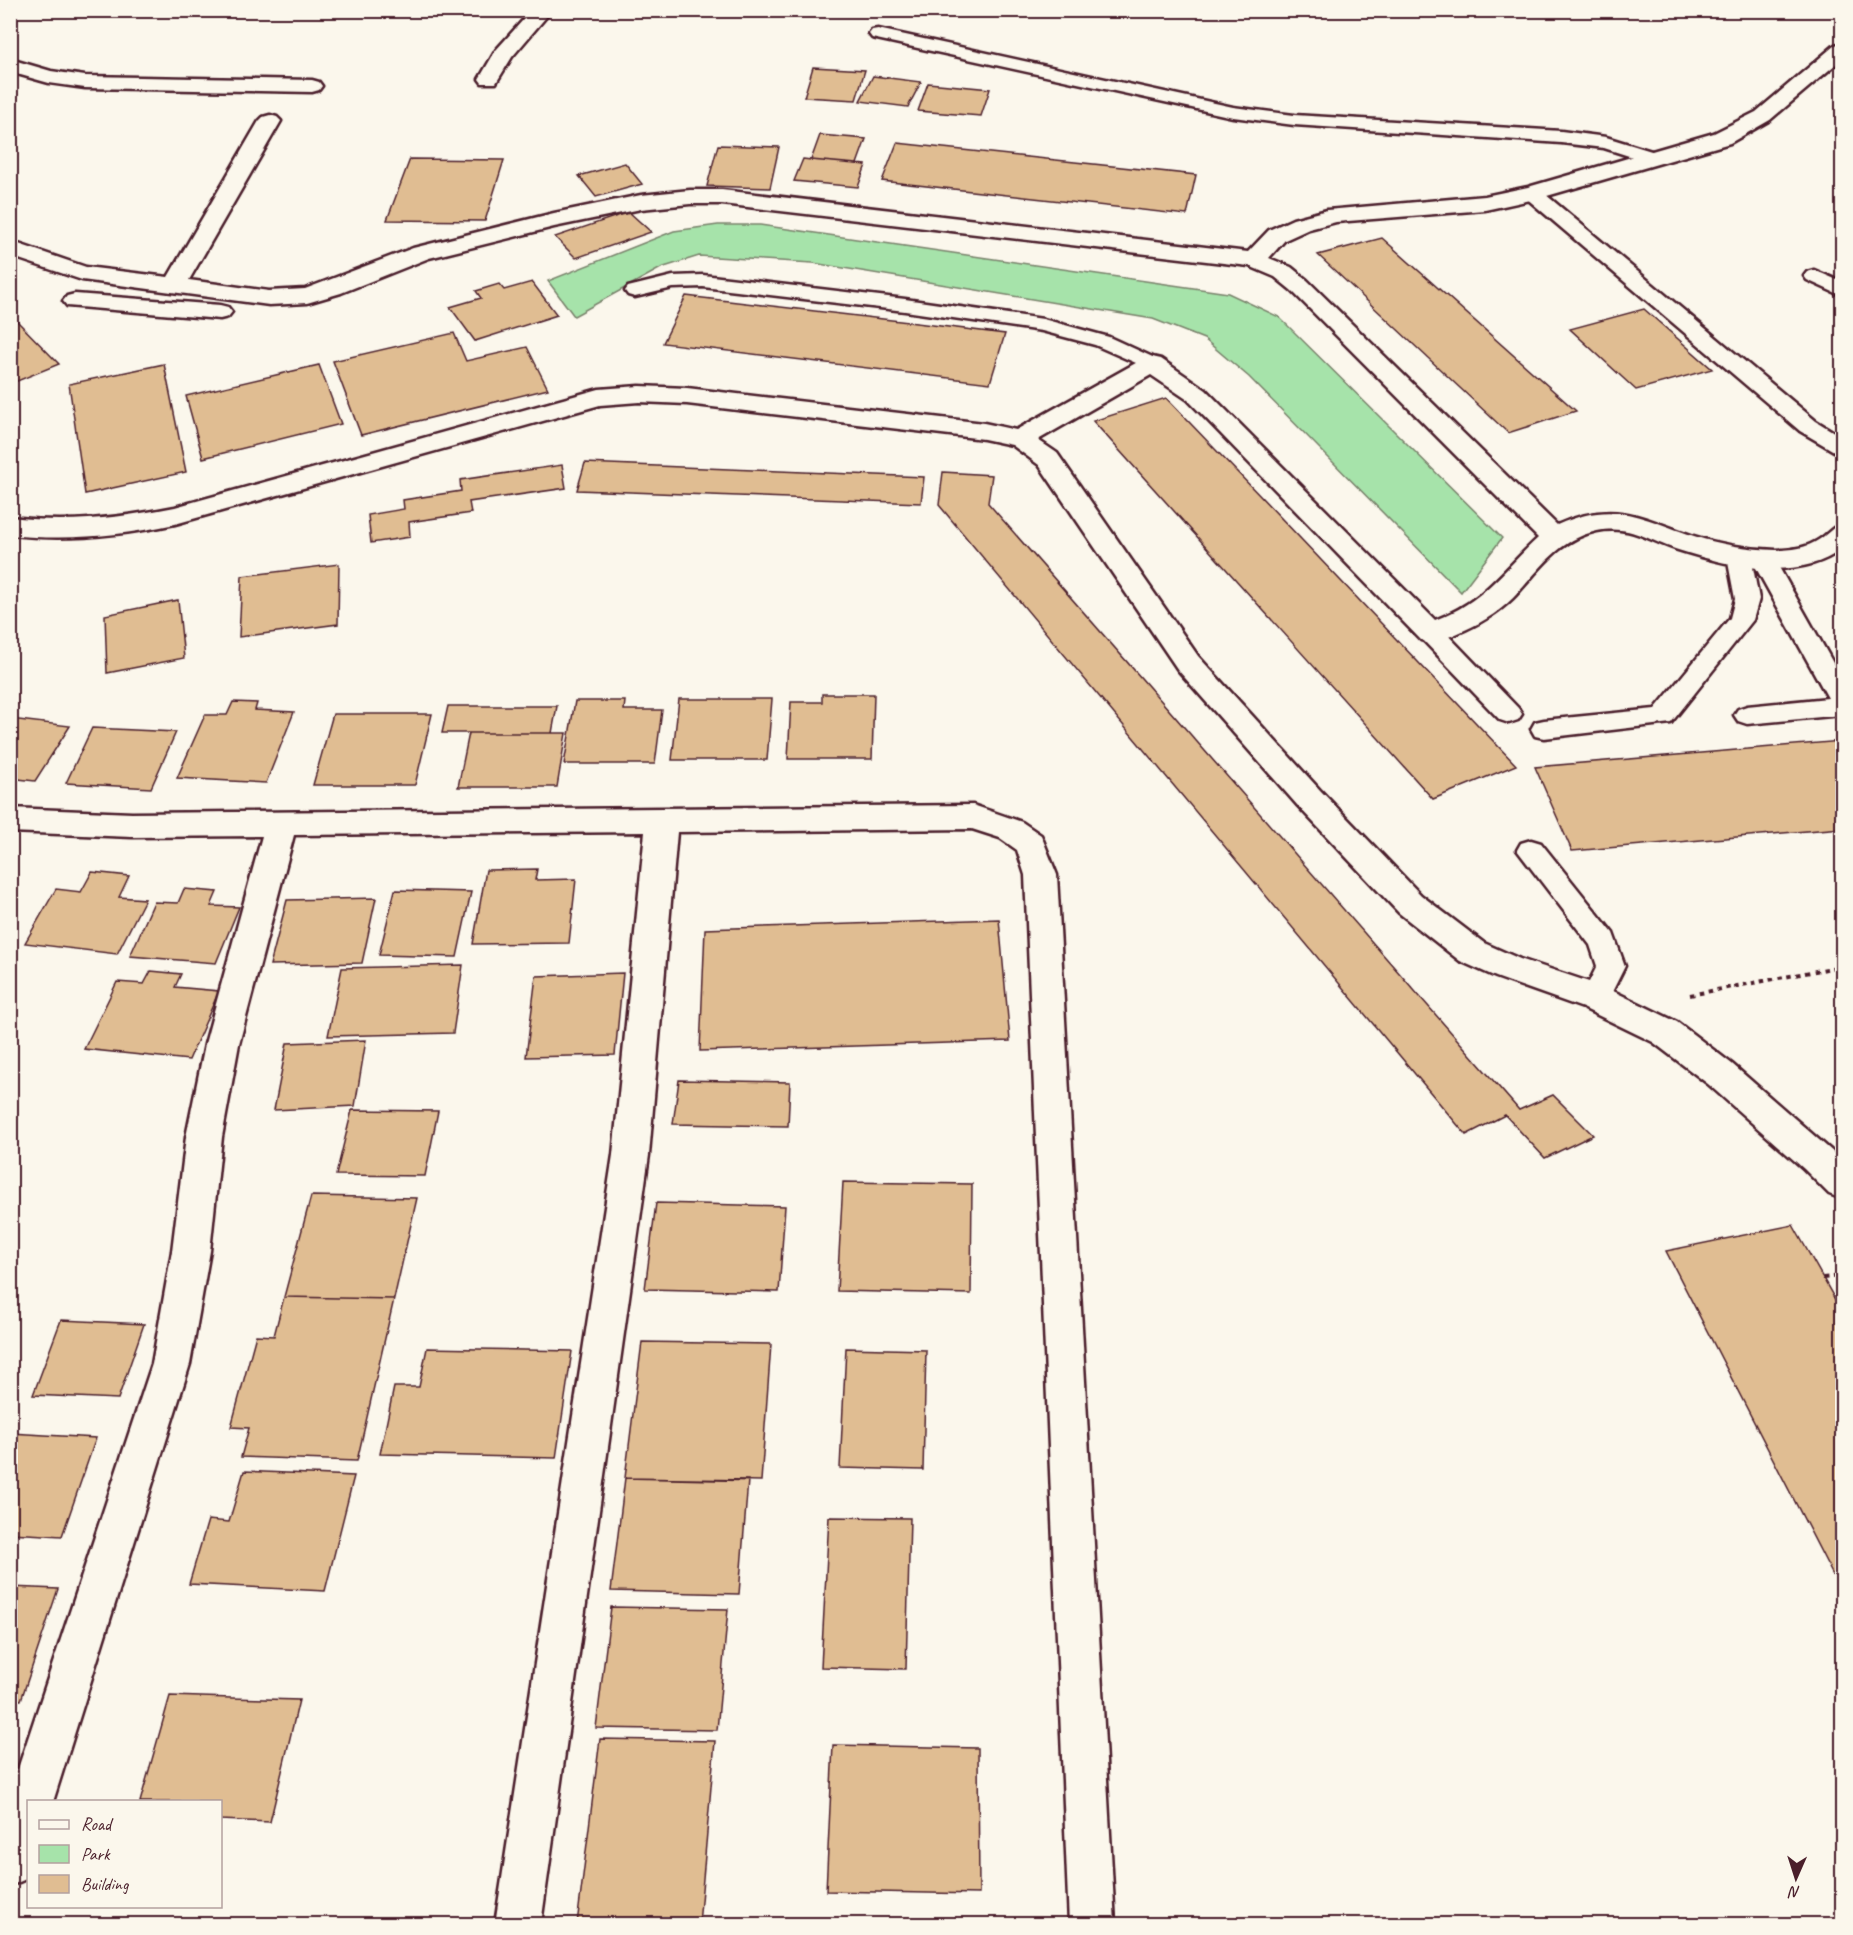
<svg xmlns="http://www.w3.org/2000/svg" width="1853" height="1935" font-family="Caveat,sans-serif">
<rect width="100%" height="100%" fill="#fbf7ec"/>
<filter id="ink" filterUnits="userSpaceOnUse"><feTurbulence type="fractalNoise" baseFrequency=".0167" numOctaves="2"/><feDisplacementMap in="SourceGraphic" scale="12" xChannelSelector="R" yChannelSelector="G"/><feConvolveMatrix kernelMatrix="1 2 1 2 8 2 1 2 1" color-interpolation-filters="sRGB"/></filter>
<g filter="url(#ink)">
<path fill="#a6e3aa" stroke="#78816a" stroke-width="1.5" d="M 718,225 L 760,225 L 1228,293 L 1279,317 L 1502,538 L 1461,592 L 1249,377 L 1204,339 L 1153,319 L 813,263 L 699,256 L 661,268 L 574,316 L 548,281 L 674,231 Z"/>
<path fill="#e0bd92" stroke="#4a1f2b" stroke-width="1.5" d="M 813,67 L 865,70 L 856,100 L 804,97 Z
M 873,76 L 921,82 L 908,107 L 860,101 Z
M 928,83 L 990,89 L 981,116 L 918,111 Z
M 820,135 L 866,139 L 857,164 L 811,160 Z
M 897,143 L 1196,175 L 1187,215 L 882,181 Z
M 718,145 L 779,147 L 770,188 L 707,186 Z
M 410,159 L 504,160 L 485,221 L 387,220 Z
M 803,159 L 811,160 L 866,165 L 858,187 L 794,181 Z
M 625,163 L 642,184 L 596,197 L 579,176 Z
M 629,212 L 651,232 L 576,258 L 555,237 Z
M 1382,238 L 1576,411 L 1508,433 L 1318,255 Z
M 532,282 L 557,315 L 475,341 L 450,307 L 481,298 L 476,291 L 499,284 L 504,290 Z
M 686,296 L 900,321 L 1005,334 L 990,383 L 663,343 Z
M 1644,309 L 1712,369 L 1636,390 L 1570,329 Z
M 17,321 L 59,364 L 10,384 L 10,324 Z
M 454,333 L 466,361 L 527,347 L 548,389 L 361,435 L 333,361 Z
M 164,364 L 186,472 L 85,494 L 69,384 Z
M 319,365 L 341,424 L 203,458 L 186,396 Z
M 1166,398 L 1261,497 L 1516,765 L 1433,799 L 1093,421 Z
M 585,463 L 924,477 L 921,503 L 577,490 Z
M 562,465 L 566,488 L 469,502 L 471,513 L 409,522 L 410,537 L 371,543 L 368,515 L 404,509 L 403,500 L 461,491 L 460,480 Z
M 943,472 L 992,475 L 988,503 L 1519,1110 L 1553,1095 L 1593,1135 L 1545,1158 L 1505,1115 L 1466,1135 L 939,505 Z
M 339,564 L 338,624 L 239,637 L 242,576 Z
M 178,600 L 184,658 L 107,673 L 105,615 Z
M 822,694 L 874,694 L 872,759 L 788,759 L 791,702 L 822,702 Z
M 679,699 L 772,699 L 767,760 L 672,760 Z
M 575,701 L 625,701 L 624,710 L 662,710 L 655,764 L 564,764 Z
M 233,702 L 257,703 L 255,710 L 294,712 L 266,783 L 177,778 L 205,715 L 227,715 Z
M 448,706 L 557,706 L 552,733 L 442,733 Z
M 333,714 L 432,714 L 415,785 L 313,785 Z
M 10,719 L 70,726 L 35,781 L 10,778 Z
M 92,728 L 176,732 L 151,788 L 66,783 Z
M 469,733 L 566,733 L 557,787 L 458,787 Z
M 1842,741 L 1842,828 L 1572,851 L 1535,767 Z
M 537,869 L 535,880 L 576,879 L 569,943 L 473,944 L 486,870 Z
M 92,872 L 129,876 L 119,897 L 145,899 L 117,954 L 25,943 L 56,889 L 81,892 Z
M 184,889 L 217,892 L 211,906 L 239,907 L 216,963 L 130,956 L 154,902 L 178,903 Z
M 395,890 L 471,892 L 457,957 L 379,955 Z
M 376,898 L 362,963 L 270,965 L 287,900 Z
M 999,919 L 1010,1041 L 700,1051 L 705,929 Z
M 463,965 L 453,1033 L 328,1036 L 342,968 Z
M 151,971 L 181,974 L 175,987 L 219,991 L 189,1060 L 84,1049 L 117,982 L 144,984 Z
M 623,973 L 615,1055 L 526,1057 L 536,976 Z
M 366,1040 L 355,1106 L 274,1110 L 287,1043 Z
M 679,1080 L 790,1082 L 788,1126 L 673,1124 Z
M 352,1110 L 438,1111 L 425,1176 L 336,1175 Z
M 843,1182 L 972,1184 L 971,1294 L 837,1291 Z
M 311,1196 L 417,1198 L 394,1299 L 284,1297 Z
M 656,1203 L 785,1206 L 779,1292 L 645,1289 Z
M 1793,1225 L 1842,1312 L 1842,1593 L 1666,1251 Z
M 284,1297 L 394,1299 L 357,1461 L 241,1457 L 249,1428 L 231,1427 L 256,1335 L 274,1336 Z
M 61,1320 L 144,1324 L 118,1399 L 33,1395 Z
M 642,1342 L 771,1344 L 761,1481 L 625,1478 Z
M 427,1348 L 572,1351 L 556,1458 L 380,1454 L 394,1387 L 419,1387 Z
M 846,1348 L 926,1350 L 923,1470 L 840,1468 Z
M 10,1433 L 96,1438 L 62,1536 L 10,1533 Z
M 244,1471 L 354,1476 L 325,1591 L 189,1584 L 208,1520 L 229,1522 Z
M 625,1478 L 748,1480 L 739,1594 L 611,1591 Z
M 829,1517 L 910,1518 L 906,1669 L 821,1667 Z
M 10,1587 L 58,1589 L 21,1700 L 10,1700 Z
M 611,1607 L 728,1609 L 717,1730 L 596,1728 Z
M 170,1696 L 299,1700 L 270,1822 L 220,1820 L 220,1802 L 140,1802 Z
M 600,1739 L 715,1741 L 699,1924 L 577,1924 Z
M 833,1745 L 978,1748 L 979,1894 L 826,1891 Z"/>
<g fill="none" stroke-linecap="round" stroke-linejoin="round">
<g stroke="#4a1f2b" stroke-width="5">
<path id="lane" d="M 878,29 L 1233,107 L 1294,115 L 1561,131 L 1606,137 L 1661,154 L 1663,158 L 1661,162 L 1654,164 L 1604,148 L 1561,143 L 1294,125 L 1233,117 L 872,38 L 869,34 L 872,30 Z
M 1532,187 L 1539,189 L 1816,421 L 1842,437 L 1842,453 L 1834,451 L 1800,431 L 1525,197 L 1522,193 L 1525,189 Z
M 1814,270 L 1842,282 L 1842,296 L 1807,280 L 1804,276 L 1807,272 Z
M 703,275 L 905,299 L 1043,319 L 1109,337 L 1159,360 L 1163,364 L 1159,368 L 1152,370 L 1095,345 L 1042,331 L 905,311 L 703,287 L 673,288 L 635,297 L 628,295 L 625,291 L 628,287 L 673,276 Z
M 1739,549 L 1747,551 L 1751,557 L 1759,599 L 1753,620 L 1671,723 L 1544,738 L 1535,736 L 1531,729 L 1535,722 L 1544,720 L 1655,709 L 1730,618 L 1735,599 L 1727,557 L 1731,551 Z
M 1763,551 L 1771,553 L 1842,679 L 1842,715 L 1747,724 L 1738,721 L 1734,715 L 1738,709 L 1747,706 L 1828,698 L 1751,559 L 1755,553 Z
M 1431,625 L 1440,627 L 1518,708 L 1522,714 L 1518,720 L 1509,723 L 1500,720 L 1422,639 L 1419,633 L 1422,627 Z
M 1531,840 L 1541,843 L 1613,933 L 1625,966 L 1605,1006 L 1595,1010 L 1585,1006 L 1581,998 L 1597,966 L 1590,945 L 1517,850 L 1521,843 Z"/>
</g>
<g stroke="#4a1f2b" stroke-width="5">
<path id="street" d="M 532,10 L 552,10 L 512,57 L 496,83 L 482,83 L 479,79 L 496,50 Z
M 1842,43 L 1842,59 L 1770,120 L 1730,143 L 1540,198 L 1485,210 L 1336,222 L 1309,229 L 1285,240 L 1269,258 L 1291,267 L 1307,280 L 1557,525 C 1615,499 1640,518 1694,536 C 1721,545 1749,549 1776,550 C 1792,550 1807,548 1820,539 C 1829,533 1832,527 1842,524 L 1842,549 C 1796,584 1725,565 1675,549 C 1646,539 1630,525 1597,531 C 1558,539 1539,571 1513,598 C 1496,615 1477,625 1456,634 C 1443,639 1434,644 1421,640 L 1188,400 L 1151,375 L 1038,440 L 1057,453 L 1198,656 L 1320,790 L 1421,895 L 1484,943 L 1520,959 L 1607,988 L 1677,1022 L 1732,1064 L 1842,1160 L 1842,1199 L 1829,1194 L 1804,1169 L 1708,1084 L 1653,1042 L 1583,1008 L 1496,977 L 1460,961 L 1399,913 L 1298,806 L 1178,670 L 1039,465 L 1012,445 L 984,439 L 687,404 L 639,402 L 600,405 L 175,524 C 120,536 67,541 10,535 L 10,517 C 67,524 120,518 175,507 L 599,389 L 639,386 L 687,388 L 984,423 L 1016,430 L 1143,359 L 1152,357 L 1161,359 L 1206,390 L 1435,620 C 1485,601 1501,572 1538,538 L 1291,290 L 1275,277 L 1249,266 L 722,204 L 690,204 L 641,209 L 554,227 L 429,258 L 341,293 L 307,303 L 269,305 L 82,280 L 10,256 L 10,241 L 86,267 L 168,277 L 259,121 L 263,117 L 270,115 L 277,117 L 281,121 L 189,280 L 269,291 L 305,289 L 413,248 L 554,213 L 641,195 L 690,190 L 722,190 L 1248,252 L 1269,230 L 1293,219 L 1327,210 L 1485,196 L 1528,187 L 1714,133 L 1756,112 L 1835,45 Z
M 10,59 L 51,71 L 85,76 L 312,80 L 319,82 L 322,86 L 319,90 L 312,92 L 85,88 L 49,83 L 10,72 Z
M 75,294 L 220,305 L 228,307 L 232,312 L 228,317 L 220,319 L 67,306 L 63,301 L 67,296 Z
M 973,805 L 1022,822 L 1041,835 L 1057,875 L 1115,1924 L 1069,1924 L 1025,875 L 1017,850 L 1000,838 L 972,829 L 677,832 L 649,1155 L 541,1924 L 495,1924 L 613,1155 L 645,832 L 294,835 L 239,1044 L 222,1137 L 210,1251 L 190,1364 L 53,1802 L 28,1802 L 28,1873 L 26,1879 L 10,1886 L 10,1793 L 152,1364 L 172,1251 L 186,1137 L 205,1044 L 262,836 L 132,837 L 10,832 L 10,808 L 132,813 Z"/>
</g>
<path stroke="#4a1f2b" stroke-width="4" stroke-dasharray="4.5 4.5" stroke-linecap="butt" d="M 1690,995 L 1842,966
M 1823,1278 L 1842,1276"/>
<use href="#lane" fill="#fbf7ec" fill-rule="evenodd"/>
<use href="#street" fill="#fbf7ec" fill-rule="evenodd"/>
</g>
</g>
<rect width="1853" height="1935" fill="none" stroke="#fbf7ec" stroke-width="36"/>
<rect x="18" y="18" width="1817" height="1899" fill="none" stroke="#4a1f2b" stroke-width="2" filter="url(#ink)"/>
<rect x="27" y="1800" width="195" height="108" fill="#fbf7ec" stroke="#b4a19f" stroke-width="1.5"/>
<rect x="39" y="1820" width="30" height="9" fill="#fbf7ec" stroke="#b4a19f" stroke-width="1.5"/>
<text x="81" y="1830" font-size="18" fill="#4a1f2b">Road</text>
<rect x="39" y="1845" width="30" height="18" fill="#a6e3aa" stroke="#b4a19f" stroke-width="1.5"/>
<text x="81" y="1860" font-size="18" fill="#4a1f2b">Park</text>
<rect x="39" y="1875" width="30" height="18" fill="#e0bd92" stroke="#b4a19f" stroke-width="1.5"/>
<text x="81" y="1890" font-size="18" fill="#4a1f2b">Building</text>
<g transform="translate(1796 1878) rotate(183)" stroke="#fbf7ec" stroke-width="4.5" paint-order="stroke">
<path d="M0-4.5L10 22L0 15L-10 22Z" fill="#4a1f2b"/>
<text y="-9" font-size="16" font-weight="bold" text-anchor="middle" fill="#4a1f2b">N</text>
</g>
</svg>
